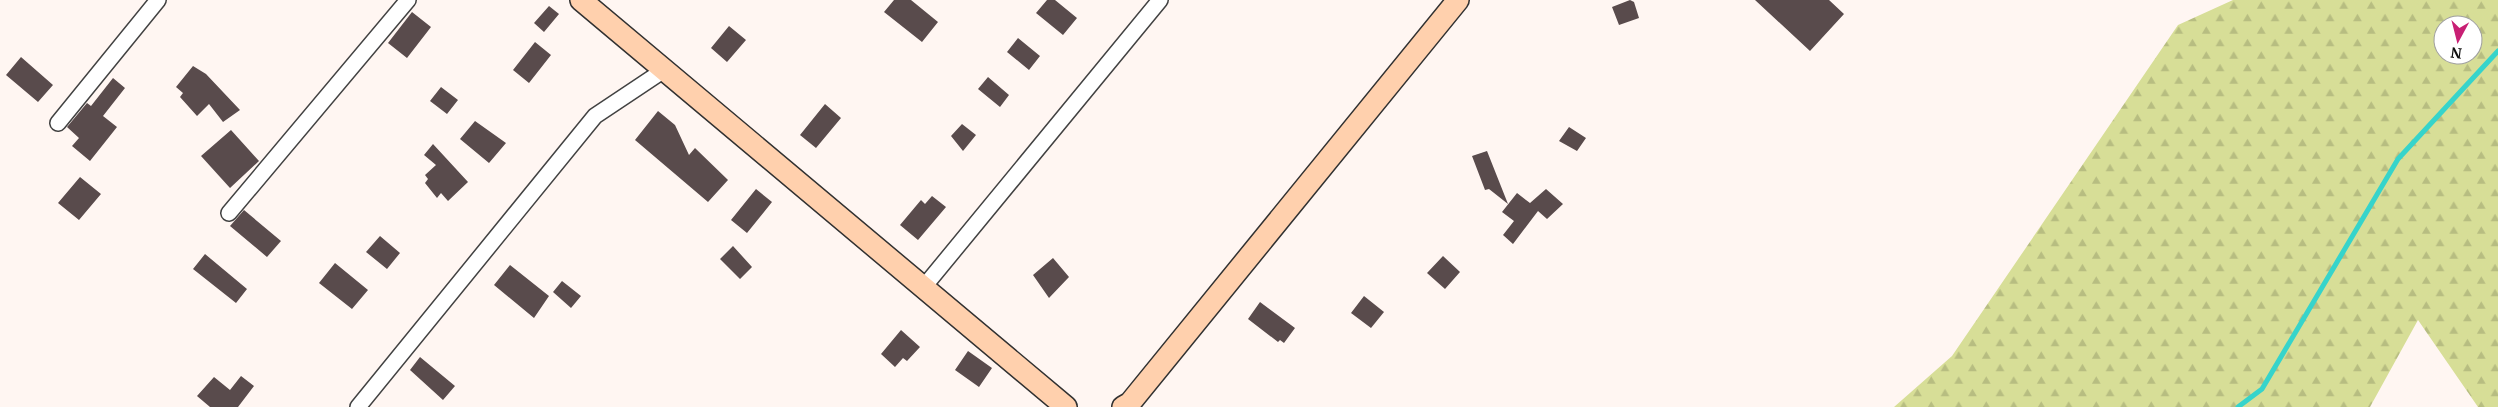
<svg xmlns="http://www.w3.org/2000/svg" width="2498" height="407" font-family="Merriweather,serif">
<defs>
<pattern id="forest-firs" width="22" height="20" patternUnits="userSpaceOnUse" patternTransform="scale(1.25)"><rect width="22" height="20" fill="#d7de97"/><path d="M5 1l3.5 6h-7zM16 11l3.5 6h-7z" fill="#b7bd81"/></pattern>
</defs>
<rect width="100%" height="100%" fill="#fff6f2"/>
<path fill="url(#forest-firs)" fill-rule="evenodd" d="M 2233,0 L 2498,0 L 2498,407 L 2478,407 L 2418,320 L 2370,407 L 1894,407 L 1952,356 L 2178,25 ZM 2443,25 L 2473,25 L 2473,55 L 2443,55 Z"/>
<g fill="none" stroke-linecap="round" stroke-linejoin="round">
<path stroke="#36d4cb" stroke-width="5" d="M 2238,407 L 2262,389 L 2398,159 L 2498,51"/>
</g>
<path fill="#594b4c" d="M 894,0 L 911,0 L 938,22 L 922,42 L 884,12 Z
M 1047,0 L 1055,0 L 1077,18 L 1063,35 L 1036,13 Z
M 1630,0 L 1634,2 L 1639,18 L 1619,25 L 1612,7 Z
M 1755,0 L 1829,0 L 1844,14 L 1810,51 Z
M 549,6 L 559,14 L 544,32 L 534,23 Z
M 412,12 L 431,27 L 407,58 L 388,43 Z
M 729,26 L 746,40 L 727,62 L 711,48 Z
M 1018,38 L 1040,56 L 1029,70 L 1007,52 Z
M 535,42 L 551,55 L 529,83 L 513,70 Z
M 21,57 L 53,85 L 38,102 L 6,75 Z
M 193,66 L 206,74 L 240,110 L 223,122 L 209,104 L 197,116 L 180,97 L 183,93 L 176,87 Z
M 988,77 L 1009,95 L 1000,107 L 978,89 Z
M 113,78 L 125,88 L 103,116 L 117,127 L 90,161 L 72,146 L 79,138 L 67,127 L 87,103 L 91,106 Z
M 441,87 L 458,100 L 447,114 L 430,101 Z
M 825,104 L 841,118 L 816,148 L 800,135 Z
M 658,111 L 675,125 L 689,155 L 695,148 L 728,180 L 708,202 L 635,140 Z
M 475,121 L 506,143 L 489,163 L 460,139 Z
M 962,124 L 976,135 L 963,151 L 951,136 Z
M 1569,127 L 1586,138 L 1577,151 L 1559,141 Z
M 231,130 L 259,161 L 230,188 L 201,156 Z
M 433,144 L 468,182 L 448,201 L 441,193 L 437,198 L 425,183 L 428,179 L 425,175 L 436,165 L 424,155 Z
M 1487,151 L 1508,204 L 1489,189 L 1485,190 L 1472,156 Z
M 80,177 L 101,194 L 79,220 L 58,203 Z
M 756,189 L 772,202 L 747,233 L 731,220 Z
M 1546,189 L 1563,204 L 1547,219 L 1538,211 L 1513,244 L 1503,235 L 1514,221 L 1502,212 L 1517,193 L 1530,203 Z
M 932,196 L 946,207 L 918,240 L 900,225 L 921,200 L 925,204 Z
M 244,210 L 281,241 L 267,257 L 230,226 Z
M 380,236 L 400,253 L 387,269 L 366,252 Z
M 733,246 L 752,267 L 740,279 L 720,259 Z
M 205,254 L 247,289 L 236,303 L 193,269 Z
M 1443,256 L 1460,272 L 1445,289 L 1427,273 Z
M 1053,258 L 1069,277 L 1049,298 L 1033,275 Z
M 335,263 L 368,290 L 352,309 L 319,283 Z
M 510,265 L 549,296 L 534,318 L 494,285 Z
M 562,281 L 581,296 L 571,308 L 553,292 Z
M 1364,296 L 1384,312 L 1371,328 L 1351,313 Z
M 1260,302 L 1295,328 L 1284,343 L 1280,340 L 1278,342 L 1248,319 Z
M 901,330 L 920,347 L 907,361 L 903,358 L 895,367 L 881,354 Z
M 968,351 L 992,368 L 979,387 L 955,370 Z
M 420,357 L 455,386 L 443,400 L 410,370 Z
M 241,376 L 254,386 L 238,407 L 210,407 L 197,396 L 214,377 L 230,390 Z"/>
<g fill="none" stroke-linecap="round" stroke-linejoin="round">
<g stroke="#424242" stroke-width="18">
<path id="street" d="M 58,123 L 158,0
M 229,213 L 408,0
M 923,288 L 1160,0
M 358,407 L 595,116 L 664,70"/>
</g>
<g stroke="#313131" stroke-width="24">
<path id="secondary" d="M 581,0 L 1066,407
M 1123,407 L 1130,403 L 1458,0"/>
</g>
<use href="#street" stroke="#fff" stroke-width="15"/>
<use href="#secondary" stroke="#ffd0ad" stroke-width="21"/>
</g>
<g transform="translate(2458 40) rotate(187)"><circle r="24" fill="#ffffff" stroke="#9f9f9f"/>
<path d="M0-4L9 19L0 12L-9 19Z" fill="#c81f74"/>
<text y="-8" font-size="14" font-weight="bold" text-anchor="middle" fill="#0f0f0f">N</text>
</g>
</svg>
